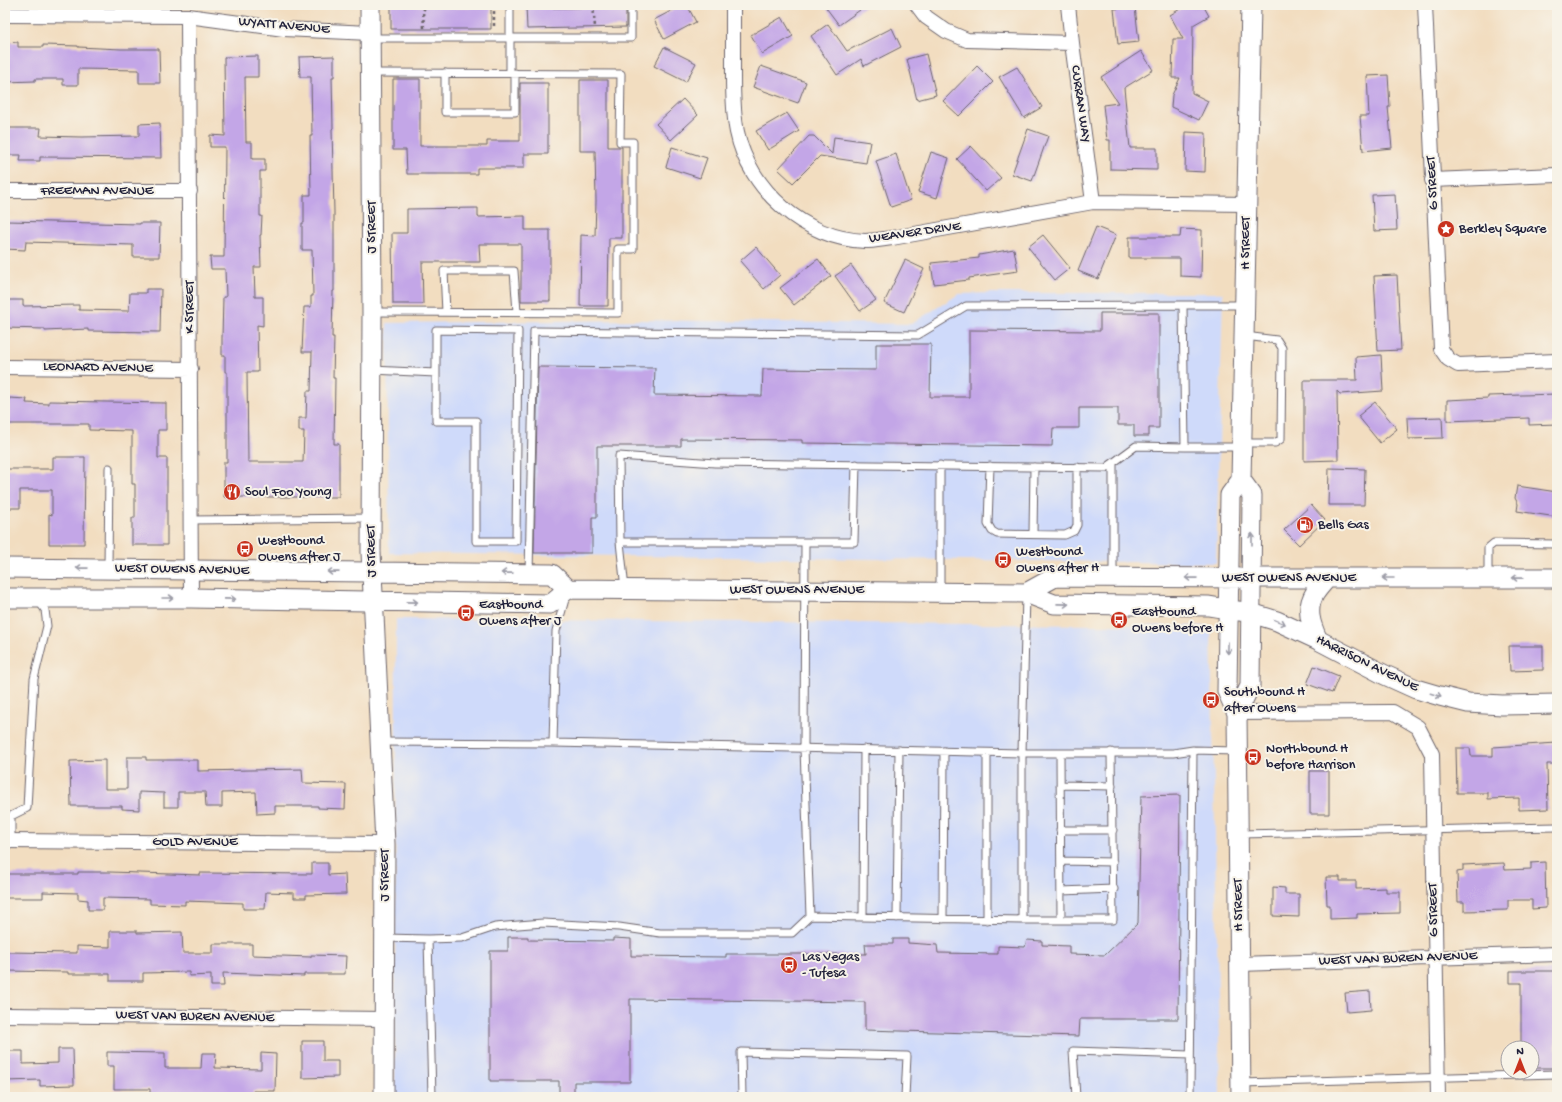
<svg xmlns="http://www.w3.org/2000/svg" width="1562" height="1102" font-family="'Gochi Hand',sans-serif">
<rect width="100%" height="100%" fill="#f7f3e8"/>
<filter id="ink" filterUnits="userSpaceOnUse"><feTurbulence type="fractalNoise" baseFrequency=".025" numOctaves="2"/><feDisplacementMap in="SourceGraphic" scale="8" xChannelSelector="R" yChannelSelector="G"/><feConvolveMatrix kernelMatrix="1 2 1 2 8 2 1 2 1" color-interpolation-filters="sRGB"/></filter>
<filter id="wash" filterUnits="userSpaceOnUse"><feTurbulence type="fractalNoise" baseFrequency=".012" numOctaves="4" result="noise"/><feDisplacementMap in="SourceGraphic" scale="16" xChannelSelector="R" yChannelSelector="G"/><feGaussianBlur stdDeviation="0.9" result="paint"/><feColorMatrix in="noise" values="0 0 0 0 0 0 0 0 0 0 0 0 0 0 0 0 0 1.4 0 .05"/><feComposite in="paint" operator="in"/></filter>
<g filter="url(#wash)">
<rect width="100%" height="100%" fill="#f2ddc0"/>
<path fill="#cfdafa" d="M 990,293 L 1223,293 L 1216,563 L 389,553 L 387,323 L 641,320 L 911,324 L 959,294 Z
M 396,619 L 1211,626 L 1220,1097 L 395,1097 Z"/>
<g id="blocks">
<path fill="#c3a6e7" d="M 391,5 L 414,5 L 414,6 L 447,5 L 447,8 L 470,8 L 470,6 L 491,5 L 491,29 L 391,29 Z
M 526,5 L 547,5 L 547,8 L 571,8 L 602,7 L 602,5 L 626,5 L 626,27 L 527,29 Z
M 682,5 L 687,5 L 696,22 L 664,39 L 654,20 Z
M 824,5 L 867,5 L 839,25 Z
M 1187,5 L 1203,5 L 1209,16 L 1193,25 L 1192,93 L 1208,101 L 1199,120 L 1171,107 L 1172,95 L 1180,78 L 1172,78 L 1173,39 L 1183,39 L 1170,15 Z
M 1135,7 L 1139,42 L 1118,44 L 1114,9 Z
M 782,17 L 793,36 L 762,54 L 751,35 Z
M 828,24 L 847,51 L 892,28 L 901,47 L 864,66 L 861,59 L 837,75 L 811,36 Z
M 18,42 L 18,47 L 43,47 L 43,45 L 78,46 L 78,47 L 121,49 L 159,49 L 160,83 L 139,83 L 139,70 L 78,69 L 78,85 L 63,85 L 63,79 L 35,79 L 35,81 L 5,82 L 5,43 Z
M 664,47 L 696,63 L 686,82 L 654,66 Z
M 1141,51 L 1153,70 L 1124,88 L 1130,148 L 1157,148 L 1157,170 L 1110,169 L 1110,140 L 1107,140 L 1103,105 L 1118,103 L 1101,77 Z
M 926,54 L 936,95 L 917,100 L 907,59 Z
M 258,56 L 258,77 L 245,77 L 246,142 L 252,142 L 252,159 L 265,159 L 265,171 L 260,171 L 260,216 L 262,216 L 261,235 L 260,235 L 261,267 L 254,267 L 255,297 L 263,297 L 263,326 L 257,325 L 258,372 L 247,372 L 248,462 L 303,462 L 304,431 L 299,431 L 299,418 L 306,418 L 307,391 L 311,391 L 312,352 L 302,352 L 304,307 L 311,307 L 311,296 L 313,296 L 312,250 L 302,250 L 302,223 L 304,223 L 304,195 L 311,195 L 310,136 L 312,136 L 311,77 L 300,77 L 299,57 L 334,56 L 334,77 L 332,77 L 333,128 L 332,129 L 334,212 L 334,291 L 333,291 L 332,337 L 334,337 L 333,378 L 335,378 L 334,444 L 339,444 L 339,497 L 224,497 L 224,462 L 227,462 L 227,372 L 225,372 L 225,355 L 222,355 L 222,338 L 223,297 L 226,297 L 225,269 L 211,269 L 210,257 L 224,257 L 225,147 L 210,147 L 210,135 L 225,136 L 224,57 Z
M 761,66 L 806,82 L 798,103 L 753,87 Z
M 977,66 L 993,82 L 959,116 L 943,101 Z
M 1017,67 L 1042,107 L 1024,118 L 999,77 Z
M 1388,75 L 1390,107 L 1388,107 L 1392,148 L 1363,151 L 1360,116 L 1369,116 L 1367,76 Z
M 393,79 L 420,79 L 420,146 L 487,146 L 487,141 L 520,141 L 520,83 L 548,83 L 548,154 L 524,154 L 524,168 L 477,168 L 477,174 L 407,174 L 406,150 L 393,150 Z
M 580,80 L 608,80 L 608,147 L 622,147 L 622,238 L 609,238 L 608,306 L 580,306 L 581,235 L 595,236 L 596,201 L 595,151 L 580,151 Z
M 683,99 L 698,115 L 671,140 L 656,124 Z
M 787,113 L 799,131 L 768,150 L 756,131 Z
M 160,123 L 161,158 L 40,157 L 40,161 L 20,161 L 21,155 L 6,155 L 7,128 L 41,128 L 40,136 L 81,137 L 139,136 L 139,124 Z
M 1028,129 L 1048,136 L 1032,181 L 1012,174 Z
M 1186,132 L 1206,133 L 1205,172 L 1185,171 Z
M 809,136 L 814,136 L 832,154 L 834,137 L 870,142 L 866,163 L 820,156 L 793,183 L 778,169 Z
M 971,146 L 1001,178 L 986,191 L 957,159 Z
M 672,147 L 707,158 L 700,178 L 666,167 Z
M 931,152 L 949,158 L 937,198 L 918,192 Z
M 896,154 L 911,200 L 891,207 L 876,161 Z
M 1395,194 L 1397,230 L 1374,231 L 1372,195 Z
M 478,208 L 478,217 L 525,216 L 525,230 L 550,230 L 550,301 L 521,301 L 521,244 L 479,244 L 480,262 L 422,262 L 423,304 L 393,304 L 392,233 L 407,233 L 407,209 Z
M 6,221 L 140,224 L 140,223 L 160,223 L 159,257 L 133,257 L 133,245 L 26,242 L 25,250 L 5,249 Z
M 1096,227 L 1116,235 L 1098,279 L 1078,271 Z
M 1181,229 L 1202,230 L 1201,277 L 1180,276 L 1180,258 L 1129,258 L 1129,237 L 1180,237 Z
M 1043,235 L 1070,268 L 1055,280 L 1028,247 Z
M 756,247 L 780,275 L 764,289 L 740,261 Z
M 1014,249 L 1018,271 L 969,278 L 969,280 L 934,284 L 931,263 L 979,258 L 979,255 Z
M 818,259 L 831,276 L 794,305 L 780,288 Z
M 905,260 L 924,269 L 904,312 L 884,303 Z
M 851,265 L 876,300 L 860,311 L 835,276 Z
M 1397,275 L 1401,350 L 1378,351 L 1374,276 Z
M 146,289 L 161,289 L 160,332 L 88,331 L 88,329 L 45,331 L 45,329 L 5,328 L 5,300 L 23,300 L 23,306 L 79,305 L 79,310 L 129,311 L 130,293 L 146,293 Z
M 1100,313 L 1159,313 L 1159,428 L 1149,428 L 1149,436 L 1134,436 L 1134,425 L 1118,425 L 1118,408 L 1079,408 L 1079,428 L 1053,428 L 1052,446 L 802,443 L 802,440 L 681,439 L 681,446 L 597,446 L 597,517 L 592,517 L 592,553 L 534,553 L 538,367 L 655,368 L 654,395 L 762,396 L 763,369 L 876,370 L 876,344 L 931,344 L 930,397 L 969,397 L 969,330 L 1100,331 Z
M 1381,355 L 1383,391 L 1340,394 L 1337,391 L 1338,460 L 1304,461 L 1304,380 L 1357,380 L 1356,357 Z
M 1557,394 L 1557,424 L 1529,425 L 1529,418 L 1447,421 L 1447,400 L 1488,398 L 1488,396 Z
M 9,398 L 27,399 L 26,403 L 49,404 L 49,401 L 166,403 L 166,430 L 158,430 L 158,458 L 167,458 L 167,545 L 132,545 L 132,518 L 135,518 L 135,484 L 132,484 L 132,431 L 89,430 L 89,424 L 9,424 Z
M 1375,402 L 1397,429 L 1380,443 L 1358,416 Z
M 1442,417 L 1443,438 L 1408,439 L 1407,418 Z
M 53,457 L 85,457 L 84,544 L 49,544 L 49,514 L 52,515 L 52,490 L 20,490 L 20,508 L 5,508 L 5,469 L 53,469 Z
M 1329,468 L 1365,469 L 1364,505 L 1328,505 Z
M 1517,486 L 1557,492 L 1557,517 L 1517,511 L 1518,504 L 1515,498 Z
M 1311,505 L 1325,520 L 1299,545 L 1284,530 Z
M 1509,646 L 1543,646 L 1543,670 L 1510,671 Z
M 1314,666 L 1339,676 L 1332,693 L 1307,684 Z
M 1557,743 L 1557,764 L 1547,764 L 1548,809 L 1519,810 L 1519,798 L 1488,799 L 1488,793 L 1457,793 L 1456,748 L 1470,748 L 1471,756 L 1493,756 L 1493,747 Z
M 127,757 L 146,757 L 146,760 L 198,760 L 198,771 L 302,769 L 303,783 L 346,784 L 345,809 L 318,808 L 318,806 L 275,806 L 275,813 L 257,814 L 256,792 L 222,793 L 222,807 L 206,807 L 205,792 L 178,792 L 178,807 L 164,807 L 164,793 L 139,792 L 139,810 L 122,809 L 122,806 L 71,806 L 70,761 L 105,760 L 105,789 L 127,789 Z
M 1310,771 L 1329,771 L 1329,814 L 1310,814 Z
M 1180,795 L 1178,1019 L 1080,1019 L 1079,1036 L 865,1030 L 865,1002 L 630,999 L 630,1082 L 574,1082 L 574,1097 L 559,1097 L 559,1081 L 490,1081 L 490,951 L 508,951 L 508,937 L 528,937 L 528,940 L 613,941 L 613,938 L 631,939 L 631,956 L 726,957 L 726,954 L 866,954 L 865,944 L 893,944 L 893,939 L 908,939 L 908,943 L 937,945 L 938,953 L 998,954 L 998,946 L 1025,947 L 1027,940 L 1042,941 L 1042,945 L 1069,946 L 1069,954 L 1105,955 L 1138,923 L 1141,796 Z
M 1545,862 L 1546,908 L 1532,909 L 1532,900 L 1508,900 L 1508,910 L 1464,911 L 1464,902 L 1458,902 L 1457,872 L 1463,871 L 1463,865 L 1504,863 L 1505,870 L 1531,869 L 1531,863 Z
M 312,863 L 328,863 L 328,875 L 345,874 L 346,894 L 306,895 L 306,898 L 294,898 L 294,893 L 266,892 L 265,909 L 243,909 L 243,903 L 185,901 L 185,905 L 150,904 L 150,899 L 103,898 L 103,910 L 88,910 L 88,900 L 78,899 L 78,893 L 43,892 L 43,898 L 5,898 L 5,874 L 78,874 L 78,872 L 110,872 L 200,875 L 200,873 L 312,874 Z
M 1326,877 L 1340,877 L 1340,881 L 1356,881 L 1356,889 L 1386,888 L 1386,892 L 1400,892 L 1400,913 L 1357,914 L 1357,918 L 1330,919 L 1330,905 L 1327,905 Z
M 1273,887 L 1285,888 L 1285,894 L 1299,894 L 1299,917 L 1273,916 Z
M 110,931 L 137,931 L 137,933 L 182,932 L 183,953 L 213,953 L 213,944 L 252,944 L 252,955 L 311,957 L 311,955 L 346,956 L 345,974 L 304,974 L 304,976 L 223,973 L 224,986 L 211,986 L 211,975 L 189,976 L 189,972 L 143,973 L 143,981 L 110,981 L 110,974 L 68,974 L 68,972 L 5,971 L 5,952 L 77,953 L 77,946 L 110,947 Z
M 1510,971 L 1556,971 L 1556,1068 L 1532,1068 L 1532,1048 L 1521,1048 L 1521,983 L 1510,983 Z
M 1370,991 L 1371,1010 L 1347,1012 L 1345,993 Z
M 302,1041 L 323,1041 L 323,1061 L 338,1061 L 338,1077 L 302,1078 Z
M 58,1049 L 73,1049 L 74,1085 L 40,1086 L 40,1080 L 5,1081 L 5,1051 L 23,1051 L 23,1064 L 58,1063 Z
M 107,1052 L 165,1053 L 165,1068 L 201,1068 L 202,1053 L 216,1053 L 215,1068 L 261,1069 L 261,1053 L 276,1054 L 275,1091 L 253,1091 L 253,1097 L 150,1097 L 150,1089 L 114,1089 L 114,1066 L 107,1066 Z"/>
</g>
</g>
<g filter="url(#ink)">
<use href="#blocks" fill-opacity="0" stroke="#6b636a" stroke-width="1"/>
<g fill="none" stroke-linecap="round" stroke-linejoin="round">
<g stroke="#6b636a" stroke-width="9">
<path id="lane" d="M 371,38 L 631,38 L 631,5
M 371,73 L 621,74 L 620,142 L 633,142 L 633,249 L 618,249 L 618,313 L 372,312
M 445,73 L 445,112 L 515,112 L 515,73
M 510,73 L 510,5
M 1183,305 L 1245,305
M 446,312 L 444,271 L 514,271 L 517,312
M 372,370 L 436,373 L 436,330 L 518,331 L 516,541 L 476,541 L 476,421 L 436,421 L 436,373
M 1243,443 L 1275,443 L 1281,439 L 1282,348 L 1277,340 L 1245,336
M 1185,447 L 1241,447
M 940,465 L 940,591
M 990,466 L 988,524 L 992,531 L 997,534 L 1065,535 L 1074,531 L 1077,525 L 1077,467
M 191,520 L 371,518
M 1033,534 L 1034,467
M 620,542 L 854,542 L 856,464
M 805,542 L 804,748 L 810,916
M 108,569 L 109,468
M 529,574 L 534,331 L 918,335 L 966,306 L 1183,305 L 1185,447 L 1136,446 L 1106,468 L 715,463 L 619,456 L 620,542 L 625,589
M 1113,576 L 1113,463
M 1488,577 L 1488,548 L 1494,543 L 1557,544
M 380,742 L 553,743 L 1022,753 L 1173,753 L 1193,750
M 553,743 L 556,631 L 566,596
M 1060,753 L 1061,920
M 1060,785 L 1112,786
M 1060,830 L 1113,830
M 1239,834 L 1557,827
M 11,841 L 11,816 L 27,808 L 34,679 L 47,626 L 45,610 L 38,600
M 1061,861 L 1113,862
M 1061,891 L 1114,889
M 863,917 L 864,749
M 897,918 L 899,750
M 943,919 L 944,751
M 987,920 L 987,753
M 1022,920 L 1113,920 L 1111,752
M 385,938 L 428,939 L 462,938 L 495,927 L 543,923 L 619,927 L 660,933 L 792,933 L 810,916 L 1022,920 L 1022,753 L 1026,595
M 428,939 L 432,1097
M 1241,1083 L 1557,1074
M 742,1097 L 741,1052 L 907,1056 L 905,1097
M 1076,1097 L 1073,1051 L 1190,1055
M 1190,1097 L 1193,750 L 1236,751"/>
</g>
<g stroke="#6b636a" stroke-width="16">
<path id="street" d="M 733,5 C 733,28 733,52 733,75 C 733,94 733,113 737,132 C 749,190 805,239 865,241 C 874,241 883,239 892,238 L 1093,202 L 1246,204
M 917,5 L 926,17 L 946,31 L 967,40 L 1072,43
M 1068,5 L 1072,43 L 1093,202
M 1425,5 L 1441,349 L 1448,359 L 1458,365 L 1557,361
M 5,15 L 188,16 L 284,29 L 370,33
M 188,16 L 191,598
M 1432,180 L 1557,175
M 5,191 L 190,191
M 5,367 L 191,369
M 1237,713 L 1393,712 L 1418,727 L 1432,754 L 1438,1097
M 5,841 L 385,844
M 1240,964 L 1557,954
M 5,1015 L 385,1019"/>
</g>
<g stroke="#6b636a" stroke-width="21">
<path id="secondary" d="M 370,5 L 372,312 L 371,552 L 385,844 L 384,1097
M 5,568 L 552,574 L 568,589
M 1026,593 L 1055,577 L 1252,578 L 1557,578
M 5,598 L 191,598 L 550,604 L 568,589 L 1026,593 L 1054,604 L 1209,606 L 1251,613 L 1277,621 L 1318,640 L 1385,675 L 1416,689 L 1440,696 L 1468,703 L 1502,705 L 1557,704
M 1318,640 C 1311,625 1305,609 1315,593 C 1318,588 1323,583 1327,578
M 1237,713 L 1250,686 L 1252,495 L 1241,480
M 1241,1097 L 1237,713 L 1227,691 L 1230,495 L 1241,480 L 1251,5"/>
</g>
<path stroke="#6b636a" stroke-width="2.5" stroke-dasharray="3 3" stroke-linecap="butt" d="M 494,5 L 494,28
M 593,5 L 595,27
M 424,28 L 423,11 L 426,5"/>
<use href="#lane" stroke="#fff" stroke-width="7"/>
<use href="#street" stroke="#fff" stroke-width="14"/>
<use href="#secondary" stroke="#fff" stroke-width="19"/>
</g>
<defs><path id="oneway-shaft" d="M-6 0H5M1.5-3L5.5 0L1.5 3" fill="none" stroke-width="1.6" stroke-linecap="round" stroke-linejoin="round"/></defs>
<g stroke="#9c9ca7">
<use href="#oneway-shaft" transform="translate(1252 539) rotate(-90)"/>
<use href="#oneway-shaft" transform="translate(82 568) rotate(-179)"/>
<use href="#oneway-shaft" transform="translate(333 572) rotate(-179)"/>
<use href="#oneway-shaft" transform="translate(507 573) rotate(-179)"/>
<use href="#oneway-shaft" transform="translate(1191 578) rotate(-179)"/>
<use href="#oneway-shaft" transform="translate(1388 578) rotate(180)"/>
<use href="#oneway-shaft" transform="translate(1518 578) rotate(-179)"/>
<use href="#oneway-shaft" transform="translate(168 598)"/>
<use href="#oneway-shaft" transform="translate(230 599) rotate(1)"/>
<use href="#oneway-shaft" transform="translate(412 602) rotate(1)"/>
<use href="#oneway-shaft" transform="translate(1063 604) rotate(1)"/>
<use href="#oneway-shaft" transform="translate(1280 622) rotate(22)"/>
<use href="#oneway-shaft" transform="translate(1228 648) rotate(91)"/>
<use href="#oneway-shaft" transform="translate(1436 695) rotate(17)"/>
</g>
</g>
<defs>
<g id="sight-disc" transform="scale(0.9)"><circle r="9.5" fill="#c8321e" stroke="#f7f3e8"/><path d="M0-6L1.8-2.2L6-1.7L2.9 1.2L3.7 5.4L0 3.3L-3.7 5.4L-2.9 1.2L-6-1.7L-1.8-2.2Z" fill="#fff"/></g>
<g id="restaurant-disc" transform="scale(0.9)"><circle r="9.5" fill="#c8321e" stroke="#f7f3e8"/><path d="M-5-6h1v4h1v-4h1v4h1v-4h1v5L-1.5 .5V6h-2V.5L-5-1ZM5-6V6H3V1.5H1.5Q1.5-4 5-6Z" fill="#fff"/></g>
<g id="fuel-disc" transform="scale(0.9)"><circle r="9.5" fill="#c8321e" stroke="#f7f3e8"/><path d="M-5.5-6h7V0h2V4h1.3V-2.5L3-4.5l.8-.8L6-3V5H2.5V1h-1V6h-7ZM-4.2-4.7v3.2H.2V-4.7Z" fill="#fff"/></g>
<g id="bus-disc" transform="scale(0.9)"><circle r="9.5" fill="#c8321e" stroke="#f7f3e8"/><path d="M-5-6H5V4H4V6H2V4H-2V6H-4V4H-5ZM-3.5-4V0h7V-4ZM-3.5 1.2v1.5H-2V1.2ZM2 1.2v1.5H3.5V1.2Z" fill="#fff"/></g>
</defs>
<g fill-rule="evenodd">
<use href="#sight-disc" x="1446" y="229"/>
<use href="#restaurant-disc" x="232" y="492"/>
<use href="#fuel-disc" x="1305" y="525"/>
<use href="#bus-disc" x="245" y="549"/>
<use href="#bus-disc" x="1003" y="560"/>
<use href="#bus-disc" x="466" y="613"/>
<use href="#bus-disc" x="1119" y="620"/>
<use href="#bus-disc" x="1211" y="700"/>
<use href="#bus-disc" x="1253" y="757"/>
<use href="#bus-disc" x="789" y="965"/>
</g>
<g text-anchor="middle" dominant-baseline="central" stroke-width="4" stroke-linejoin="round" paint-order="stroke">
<g font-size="14" fill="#22223b" stroke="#f7f3e8">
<text transform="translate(284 26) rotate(5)">WYATT AVENUE</text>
<text transform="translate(1080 104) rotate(82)">CURRAN WAY</text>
<text transform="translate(1433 183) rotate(-93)">G STREET</text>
<text x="97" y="191">FREEMAN AVENUE</text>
<text transform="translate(372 227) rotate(-90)">J STREET</text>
<text transform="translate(915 233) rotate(-8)">WEAVER DRIVE</text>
<text transform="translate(1246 243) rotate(-90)">H STREET</text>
<text transform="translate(190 307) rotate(-90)">K STREET</text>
<text transform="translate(98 368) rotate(1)">LEONARD AVENUE</text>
<text transform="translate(372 551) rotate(-91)">J STREET</text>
<text transform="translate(182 570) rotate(1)">WEST OWENS AVENUE</text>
<text x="1289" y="578">WEST OWENS AVENUE</text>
<text x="797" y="590">WEST OWENS AVENUE</text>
<text transform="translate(1367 664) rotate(26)">HARRISON AVENUE</text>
<text x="195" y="842">GOLD AVENUE</text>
<text transform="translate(385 875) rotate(-90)">J STREET</text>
<text transform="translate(1239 905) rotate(-91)">H STREET</text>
<text transform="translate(1434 910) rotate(-91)">G STREET</text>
<text transform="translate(1398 959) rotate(-2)">WEST VAN BUREN AVENUE</text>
<text transform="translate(195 1017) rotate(1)">WEST VAN BUREN AVENUE</text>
</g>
<g font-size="14" fill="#22223b" stroke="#f7f3e8" text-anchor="start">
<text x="1459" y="229">Berkley Square</text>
<text x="245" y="492">Soul Foo Young</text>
<text x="1318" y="525">Bells Gas</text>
<text x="258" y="541">Westbound<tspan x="258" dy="16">Owens after J</tspan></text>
<text x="1016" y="552">Westbound<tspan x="1016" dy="16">Owens after H</tspan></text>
<text x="479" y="605">Eastbound<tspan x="479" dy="16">Owens after J</tspan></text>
<text x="1132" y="612">Eastbound<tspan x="1132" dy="16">Owens before H</tspan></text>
<text x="1224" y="692">Southbound H<tspan x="1224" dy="16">after Owens</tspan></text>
<text x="1266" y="749">Northbound H<tspan x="1266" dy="16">before Harrison</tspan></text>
<text x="802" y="957">Las Vegas<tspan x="802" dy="16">- Tufesa</tspan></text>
</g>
</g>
<rect width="1562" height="1102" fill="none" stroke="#f7f3e8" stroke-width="20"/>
<g transform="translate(1520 1060)"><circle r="19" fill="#f7f3e8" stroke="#a29fa3"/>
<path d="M0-3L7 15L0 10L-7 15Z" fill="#c8321e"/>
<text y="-6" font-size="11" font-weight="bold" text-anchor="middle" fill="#22223b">N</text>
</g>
</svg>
